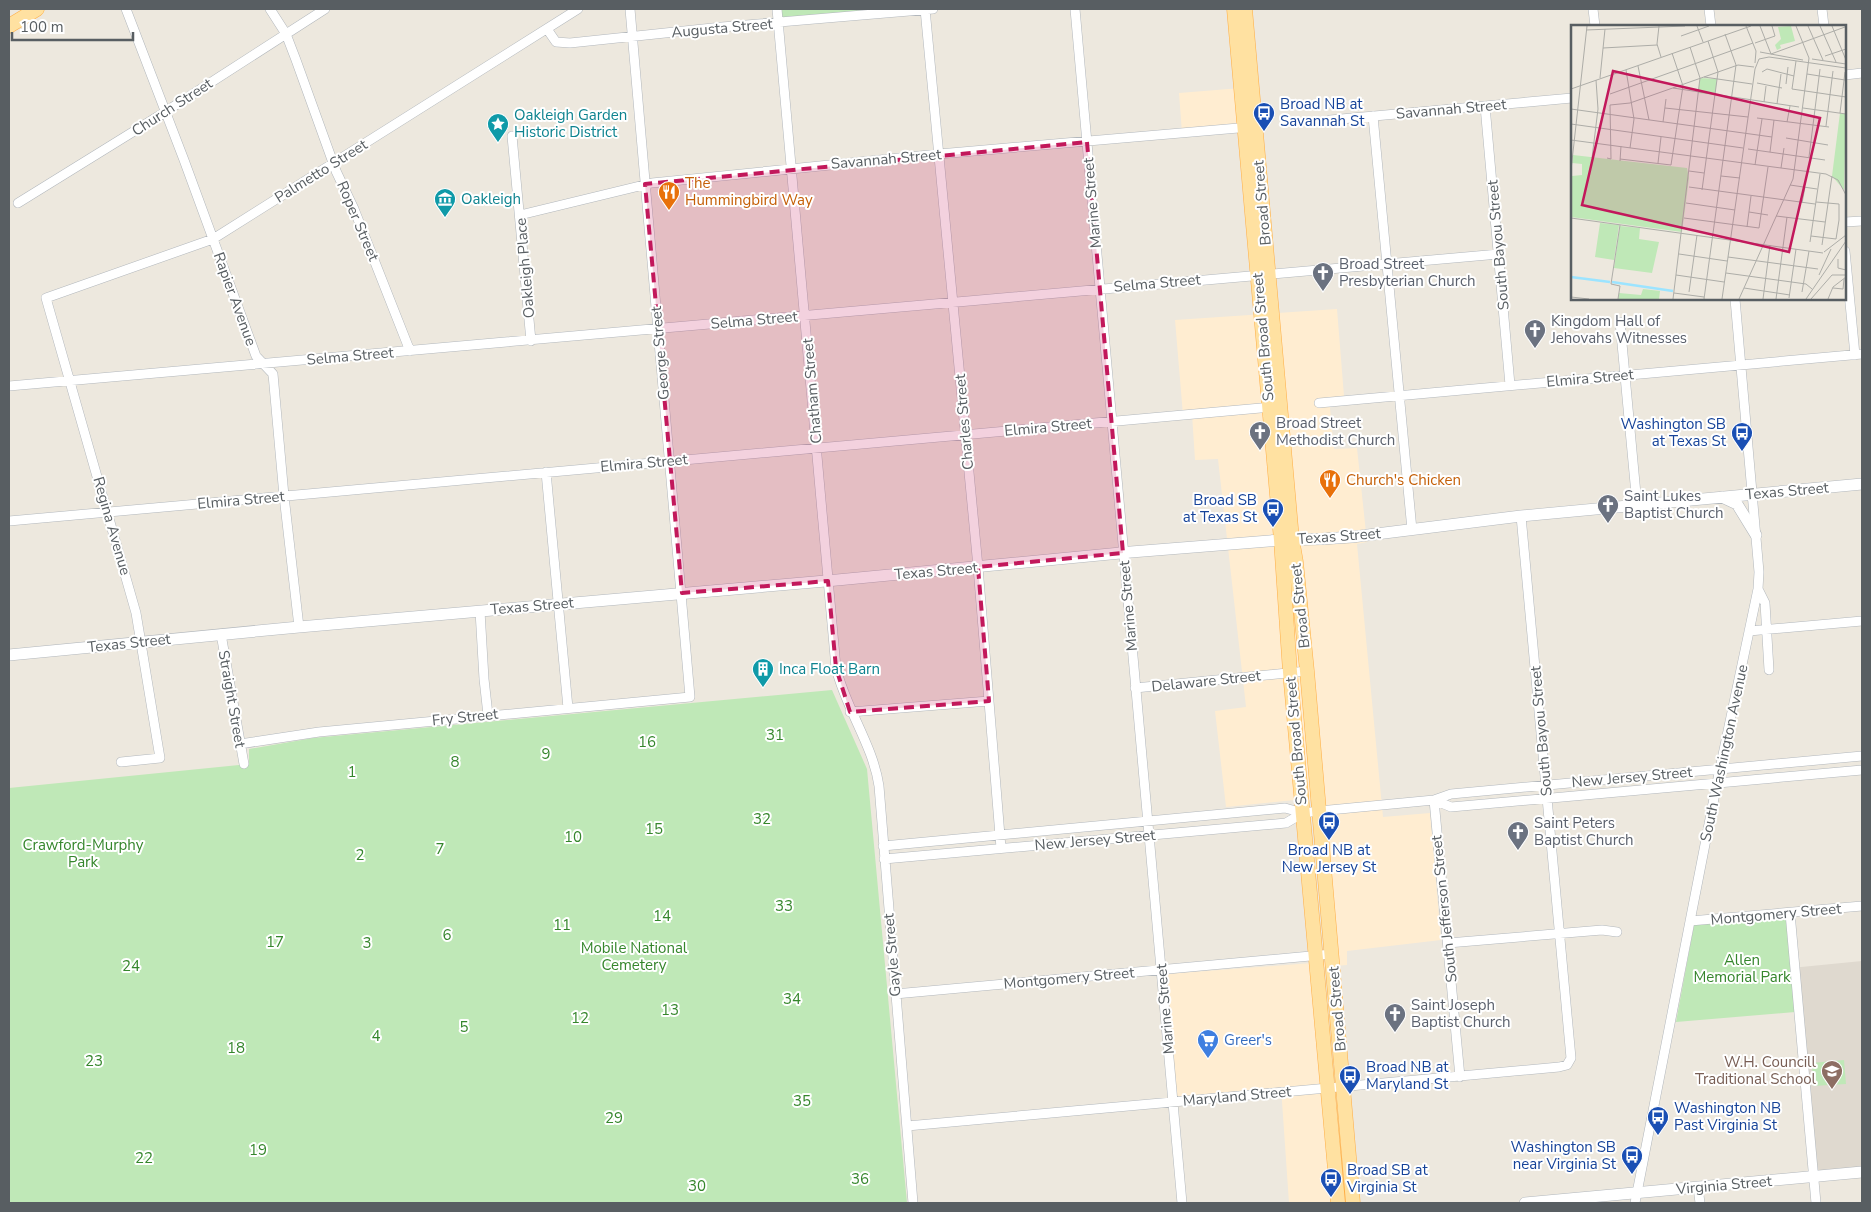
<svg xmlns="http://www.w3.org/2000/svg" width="1871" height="1212" font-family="'Nunito Sans',sans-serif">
<rect width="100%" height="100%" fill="#ede8de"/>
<path fill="#ffedd1" d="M 1241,88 L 1244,127 L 1182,133 L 1179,93 Z
M 1337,309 L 1344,396 L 1329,398 L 1334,449 L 1357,448 L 1367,542 L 1357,544 L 1383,817 L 1430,813 L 1441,940 L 1347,951 L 1347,965 L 1313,968 L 1335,1203 L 1289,1203 L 1281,1087 L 1176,1097 L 1167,974 L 1338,961 L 1323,800 L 1295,800 L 1226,807 L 1215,711 L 1246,707 L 1218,459 L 1195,460 L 1192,414 L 1183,415 L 1175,320 Z"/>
<path fill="#dfd9cf" d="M 1862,961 L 1862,1169 L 1810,1173 L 1791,968 Z"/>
<path fill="#bfe8b7" d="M 777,9 L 925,9 L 778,22 Z
M 832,690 L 867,769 L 907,1203 L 9,1203 L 9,788 L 249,764 L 249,749 L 313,738 Z
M 1786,917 L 1795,1012 L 1676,1022 L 1694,925 Z
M 1844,1060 L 1846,1084 L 1813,1086 L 1812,1063 Z"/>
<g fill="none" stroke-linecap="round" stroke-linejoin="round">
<g stroke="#b2b7bc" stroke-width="10">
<path id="minor" d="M 126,9 L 184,160 L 256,356 L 273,374 L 284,496 L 299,627
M 270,9 L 286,34 L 296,60 L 336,171 L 354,209 L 410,351
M 777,9 L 836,668 C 846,709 873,745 879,786 L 913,1203
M 925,9 L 978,567 L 1001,848
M 1075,9 L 1182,1203
M 1593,9 L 1595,26
M 1709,9 L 1711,26
M 1822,9 L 1824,26
M 547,29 L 556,42 L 570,43 L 722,27 L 933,9
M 1845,75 L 1862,73
M 1485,106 L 1510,385
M 1373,116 L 1412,530
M 1330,120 L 1572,98
M 512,136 L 531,341
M 18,203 L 165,112 L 325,9
M 520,215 L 652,183 L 939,154 L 1250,127
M 1845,222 L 1862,221
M 1845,251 L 1855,355
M 1620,322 L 1637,505
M 9,386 L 1499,254
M 1319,403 L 1862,354
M 546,472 L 568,708
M 9,521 L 1272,407
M 1758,589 L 1765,603 L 1769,670
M 480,611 L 484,679 L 488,715
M 1749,631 L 1862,621
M 221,634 L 244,764
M 1135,688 L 1307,671
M 850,712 L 989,701
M 240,744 L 319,732 L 690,697 L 630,9
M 121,762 L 160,758 L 136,613 L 46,298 L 213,239 L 578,9
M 1434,800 L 1451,807 L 1862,770
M 1434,800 L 1460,1077
M 883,846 L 1285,808 L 1303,813 L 1319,811 L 1434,800 L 1451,794 L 1862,756
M 884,859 L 1286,823 L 1303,813
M 1790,913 L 1816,1203
M 1690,921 L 1862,906
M 1448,943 L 1602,930 L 1617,932
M 895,994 L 1332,954
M 907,1126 L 1559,1067 L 1567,1065 L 1571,1058 L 1521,516
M 1698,1187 L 1700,1203
M 1635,1203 L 1717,783 L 1758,589 L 1759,572 L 1735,299"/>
</g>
<g stroke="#b2b7bc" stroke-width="12">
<path id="tertiary" d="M 1722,497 L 1737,504 L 1756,535
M 9,655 L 299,627 L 837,580 L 1131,552 L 1281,540 L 1321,539 L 1352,537 L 1521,516 L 1862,484
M 1525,1203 L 1862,1172"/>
</g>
<g stroke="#ffae45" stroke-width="15">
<path id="primary" d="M 1234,9 L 1281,540 L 1290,672 L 1338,1203
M 1245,9 L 1292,539 L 1296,562 L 1307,671 L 1353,1203
M 9,26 L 37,9"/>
</g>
<use href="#minor" stroke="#fff" stroke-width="9"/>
<use href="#tertiary" stroke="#fff" stroke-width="11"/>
<use href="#primary" stroke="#ffe1a1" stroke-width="14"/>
</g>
<path fill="#c2185b" fill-opacity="0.2" stroke="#c2185b" stroke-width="4" stroke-dasharray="10 6" stroke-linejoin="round" d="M 1087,142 L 1123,553 L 978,567 L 989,701 L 850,712 L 836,668 L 828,581 L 682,593 L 645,184 Z"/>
<defs>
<g id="bus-pin" transform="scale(1.125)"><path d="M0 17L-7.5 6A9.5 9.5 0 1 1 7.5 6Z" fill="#1a4fb4" stroke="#fff"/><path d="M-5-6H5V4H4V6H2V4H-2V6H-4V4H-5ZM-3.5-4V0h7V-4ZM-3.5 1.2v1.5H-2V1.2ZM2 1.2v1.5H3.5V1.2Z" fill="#fff"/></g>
<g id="sight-pin" transform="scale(1.125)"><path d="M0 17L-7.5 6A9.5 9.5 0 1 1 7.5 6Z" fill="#0f9aa8" stroke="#fff"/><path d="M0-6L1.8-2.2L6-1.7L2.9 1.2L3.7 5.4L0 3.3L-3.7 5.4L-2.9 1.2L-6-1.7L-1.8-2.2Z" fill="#fff"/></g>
<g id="restaurant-pin" transform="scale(1.125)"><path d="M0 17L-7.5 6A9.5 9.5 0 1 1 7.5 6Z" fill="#e8710a" stroke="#fff"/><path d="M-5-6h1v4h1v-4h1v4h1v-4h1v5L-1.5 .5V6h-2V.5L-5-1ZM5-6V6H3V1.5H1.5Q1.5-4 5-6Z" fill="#fff"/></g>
<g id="museum-pin" transform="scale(1.125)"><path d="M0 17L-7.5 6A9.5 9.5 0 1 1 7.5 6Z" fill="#0f9aa8" stroke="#fff"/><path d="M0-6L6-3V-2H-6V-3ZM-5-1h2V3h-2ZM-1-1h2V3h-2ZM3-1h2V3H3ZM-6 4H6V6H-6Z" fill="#fff"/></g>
<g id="church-pin" transform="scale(1.125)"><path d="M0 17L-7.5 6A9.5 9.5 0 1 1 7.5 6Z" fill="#6b7280" stroke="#fff"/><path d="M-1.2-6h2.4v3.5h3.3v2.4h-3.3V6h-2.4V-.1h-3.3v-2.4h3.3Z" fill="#fff"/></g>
<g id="building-pin" transform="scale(1.125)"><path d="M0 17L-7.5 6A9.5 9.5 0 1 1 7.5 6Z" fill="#0f9aa8" stroke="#fff"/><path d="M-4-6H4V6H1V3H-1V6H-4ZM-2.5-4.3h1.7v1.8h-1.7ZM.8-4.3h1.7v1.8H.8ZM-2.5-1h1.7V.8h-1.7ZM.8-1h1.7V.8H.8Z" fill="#fff"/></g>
<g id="supermarket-pin" transform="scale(1.125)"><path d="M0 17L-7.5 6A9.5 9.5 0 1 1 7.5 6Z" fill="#3f7fe0" stroke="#fff"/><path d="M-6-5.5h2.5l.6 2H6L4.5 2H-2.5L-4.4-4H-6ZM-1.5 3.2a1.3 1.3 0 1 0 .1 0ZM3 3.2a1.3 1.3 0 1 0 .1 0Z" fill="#fff"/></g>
<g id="school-pin" transform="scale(1.125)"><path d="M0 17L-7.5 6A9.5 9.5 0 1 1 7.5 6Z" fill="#8d6e63" stroke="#fff"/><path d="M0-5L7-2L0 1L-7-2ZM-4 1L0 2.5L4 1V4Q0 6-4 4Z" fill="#fff"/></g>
</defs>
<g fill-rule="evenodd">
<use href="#bus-pin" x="1264" y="113"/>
<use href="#sight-pin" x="498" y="124"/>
<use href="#restaurant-pin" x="669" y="192"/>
<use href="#museum-pin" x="445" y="199"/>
<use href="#church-pin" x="1323" y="273"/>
<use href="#church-pin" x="1535" y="330"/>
<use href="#church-pin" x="1260" y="432"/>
<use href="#bus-pin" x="1742" y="433"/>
<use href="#restaurant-pin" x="1330" y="480"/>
<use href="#church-pin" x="1608" y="505"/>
<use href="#bus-pin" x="1273" y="509"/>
<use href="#building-pin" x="763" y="669"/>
<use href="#bus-pin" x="1329" y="822"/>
<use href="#church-pin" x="1518" y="832"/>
<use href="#church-pin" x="1395" y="1014"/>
<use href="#supermarket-pin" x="1208" y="1040"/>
<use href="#school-pin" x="1832" y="1071"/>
<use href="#bus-pin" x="1350" y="1076"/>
<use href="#bus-pin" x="1658" y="1117"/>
<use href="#bus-pin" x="1632" y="1156"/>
<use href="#bus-pin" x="1331" y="1179"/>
</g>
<g text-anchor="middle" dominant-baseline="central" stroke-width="4" stroke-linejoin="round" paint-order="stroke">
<g font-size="15" fill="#585e62" stroke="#fff">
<text transform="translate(722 28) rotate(-5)">Augusta Street</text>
<text transform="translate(172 107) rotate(-33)">Church Street</text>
<text transform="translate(1451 109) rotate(-5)">Savannah Street</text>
<text transform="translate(886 159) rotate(-5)">Savannah Street</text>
<text transform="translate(321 171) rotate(-32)">Palmetto Street</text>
<text transform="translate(1092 203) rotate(-95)">Marine Street</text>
<text transform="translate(1262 203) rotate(-95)">Broad Street</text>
<text transform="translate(358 221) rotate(67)">Roper Street</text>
<text transform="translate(1498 245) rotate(-95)">South Bayou Street</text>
<text transform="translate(525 268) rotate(-95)">Oakleigh Place</text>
<text transform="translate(1157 283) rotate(-5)">Selma Street</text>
<text transform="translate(235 299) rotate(70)">Rapier Avenue</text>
<text transform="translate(754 320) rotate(-5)">Selma Street</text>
<text transform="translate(1263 337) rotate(-95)">South Broad Street</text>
<text transform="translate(660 353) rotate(-95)">George Street</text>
<text transform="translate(350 356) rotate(-5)">Selma Street</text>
<text transform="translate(1590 378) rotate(-5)">Elmira Street</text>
<text transform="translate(812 391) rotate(-95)">Chatham Street</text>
<text transform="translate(964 422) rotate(-95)">Charles Street</text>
<text transform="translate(1048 427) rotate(-5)">Elmira Street</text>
<text transform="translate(644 463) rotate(-5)">Elmira Street</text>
<text transform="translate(1787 491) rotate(-5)">Texas Street</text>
<text transform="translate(241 500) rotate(-5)">Elmira Street</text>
<text transform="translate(112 526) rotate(74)">Regina Avenue</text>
<text transform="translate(1339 536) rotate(-4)">Texas Street</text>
<text transform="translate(936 571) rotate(-5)">Texas Street</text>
<text transform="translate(532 606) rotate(-5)">Texas Street</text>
<text transform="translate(1128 606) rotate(-95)">Marine Street</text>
<text transform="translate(1300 606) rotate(-96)">Broad Street</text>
<text transform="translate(129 643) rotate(-6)">Texas Street</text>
<text transform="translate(1206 681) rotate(-6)">Delaware Street</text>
<text transform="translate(232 699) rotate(80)">Straight Street</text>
<text transform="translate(465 717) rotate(-6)">Fry Street</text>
<text transform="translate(1541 731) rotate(-95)">South Bayou Street</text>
<text transform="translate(1296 741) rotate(-95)">South Broad Street</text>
<text transform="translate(1724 753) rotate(-78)">South Washington Avenue</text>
<text transform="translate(1632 777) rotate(-5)">New Jersey Street</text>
<text transform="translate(1095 840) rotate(-5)">New Jersey Street</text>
<text transform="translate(1444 909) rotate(-96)">South Jefferson Street</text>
<text transform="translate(1776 914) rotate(-5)">Montgomery Street</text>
<text transform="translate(892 955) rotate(-95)">Gayle Street</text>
<text transform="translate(1069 978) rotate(-5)">Montgomery Street</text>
<text transform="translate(1165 1009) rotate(-95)">Marine Street</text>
<text transform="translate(1337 1009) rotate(-95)">Broad Street</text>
<text transform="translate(1237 1096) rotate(-5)">Maryland Street</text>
<text transform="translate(1724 1185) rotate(-5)">Virginia Street</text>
</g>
<g font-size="15" fill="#164399" stroke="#fff" text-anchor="start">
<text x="1280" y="104">Broad NB at<tspan x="1280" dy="17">Savannah St</tspan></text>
<text x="1726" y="424" text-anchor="end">Washington SB<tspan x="1726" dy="17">at Texas St</tspan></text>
<text x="1257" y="500" text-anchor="end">Broad SB<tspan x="1257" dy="17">at Texas St</tspan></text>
<text x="1329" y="850" text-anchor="middle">Broad NB at<tspan x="1329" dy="17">New Jersey St</tspan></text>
<text x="1366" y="1067">Broad NB at<tspan x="1366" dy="17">Maryland St</tspan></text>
<text x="1674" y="1108">Washington NB<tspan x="1674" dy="17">Past Virginia St</tspan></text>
<text x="1616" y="1147" text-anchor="end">Washington SB<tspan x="1616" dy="17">near Virginia St</tspan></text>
<text x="1347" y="1170">Broad SB at<tspan x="1347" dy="17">Virginia St</tspan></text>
</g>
<g font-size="15" fill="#0d838f" stroke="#fff" text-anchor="start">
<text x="514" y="115">Oakleigh Garden<tspan x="514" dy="17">Historic District</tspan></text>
<text x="461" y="199">Oakleigh</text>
<text x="779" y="669">Inca Float Barn</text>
</g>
<g font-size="15" fill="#c56008" stroke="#fff" text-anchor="start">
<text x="685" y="183">The<tspan x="685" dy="17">Hummingbird Way</tspan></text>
<text x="1346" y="480">Church's Chicken</text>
</g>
<g font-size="15" fill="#5b616d" stroke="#fff" text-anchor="start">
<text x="1339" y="264">Broad Street<tspan x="1339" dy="17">Presbyterian Church</tspan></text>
<text x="1551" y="321">Kingdom Hall of<tspan x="1551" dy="17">Jehovahs Witnesses</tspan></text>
<text x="1276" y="423">Broad Street<tspan x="1276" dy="17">Methodist Church</tspan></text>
<text x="1624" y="496">Saint Lukes<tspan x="1624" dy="17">Baptist Church</tspan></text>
<text x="1534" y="823">Saint Peters<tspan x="1534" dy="17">Baptist Church</tspan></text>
<text x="1411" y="1005">Saint Joseph<tspan x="1411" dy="17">Baptist Church</tspan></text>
</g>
<g font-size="15" fill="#35862c" stroke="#fff">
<text x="775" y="735">31</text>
<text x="647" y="742">16</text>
<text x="546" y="754">9</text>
<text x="455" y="762">8</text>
<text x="352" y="772">1</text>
<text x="762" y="819">32</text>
<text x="654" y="829">15</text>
<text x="573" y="837">10</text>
<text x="83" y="845">Crawford-Murphy<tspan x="83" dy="17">Park</tspan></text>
<text x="440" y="849">7</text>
<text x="360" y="855">2</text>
<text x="784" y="906">33</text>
<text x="662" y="916">14</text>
<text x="562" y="925">11</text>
<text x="447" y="935">6</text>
<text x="275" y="942">17</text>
<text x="367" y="943">3</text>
<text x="634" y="948">Mobile National<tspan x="634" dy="17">Cemetery</tspan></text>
<text x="1742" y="960">Allen<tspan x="1742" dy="17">Memorial Park</tspan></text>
<text x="131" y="966">24</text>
<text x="792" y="999">34</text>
<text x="670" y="1010">13</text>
<text x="580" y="1018">12</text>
<text x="464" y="1027">5</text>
<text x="376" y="1036">4</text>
<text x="236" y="1048">18</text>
<text x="94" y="1061">23</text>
<text x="802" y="1101">35</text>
<text x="614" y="1118">29</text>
<text x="258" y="1150">19</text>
<text x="144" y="1158">22</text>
<text x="860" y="1179">36</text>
<text x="697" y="1186">30</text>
</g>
<g font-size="15" fill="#366cbe" stroke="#fff" text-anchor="start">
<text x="1224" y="1040">Greer's</text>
</g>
<g font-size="15" fill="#785e54" stroke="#fff" text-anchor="end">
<text x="1816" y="1062">W.H. Councill<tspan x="1816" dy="17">Traditional School</tspan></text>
</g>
</g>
<g transform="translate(1571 25)">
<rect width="275" height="275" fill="#ede8de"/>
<path d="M 220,1 L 224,16 L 209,20 L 210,23 L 206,25 L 204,20 L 210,14 L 207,2 ZM 129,53 L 146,54 L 144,70 L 127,68 ZM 269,88 L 275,89 L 273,165 L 261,151 ZM 2,130 L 116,143 L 118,153 L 111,207 L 0,192 L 1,151 L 11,150 L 11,139 L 1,138 ZM 29,198 L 48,200 L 43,235 L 24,232 ZM 49,201 L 69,203 L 68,214 L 88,217 L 81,248 L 43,243 ZM 72,264 L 89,266 L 88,274 L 47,274 L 48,268 L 70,270 Z" fill="#bfe8b7"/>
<path fill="none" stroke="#9ce4ff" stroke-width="2.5" d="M 0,252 L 39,257M 41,257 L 102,266"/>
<path fill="none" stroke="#adada8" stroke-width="1" d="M 88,1 L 86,19 L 90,32M 126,1 L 132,17M 175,1 L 185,26 L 184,38M 189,1 L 200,29M 237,1 L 252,35M 249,1 L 265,37M 261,1 L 275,35M 15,5 L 114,1M 110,11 L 138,1M 184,18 L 204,11 L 201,1M 32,23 L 86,20M 189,27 L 232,35M 200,29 L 274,2M 254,31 L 275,24M 188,34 L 198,32 L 275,43M 241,34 L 275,39M 225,36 L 221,64 L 275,72M 67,41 L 78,95M 55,45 L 63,94 L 59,123M 191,47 L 196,44 L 223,51M 236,49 L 274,55M 133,52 L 181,59M 29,53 L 34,4M 186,58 L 211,63M 215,59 L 217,42M 102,63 L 228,82M 0,64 L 180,1M 39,69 L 182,18M 193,77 L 195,61M 206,79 L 210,49M 94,83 L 177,92M 232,83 L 275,89M 0,84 L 201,112M 269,88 L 274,47M 186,93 L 258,102M 92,97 L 95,74M 216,97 L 219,81M 0,99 L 172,123M 255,101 L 262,46M 215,113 L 257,120M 0,115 L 255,149 L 267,155 L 275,170M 177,124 L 254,135M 199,127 L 203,95M 238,132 L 249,44M 21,133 L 27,84 L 25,55M 36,133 L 40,134 L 39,80 L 59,78 L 167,40 L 183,42M 49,134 L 100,140 L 112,61 L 101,28M 49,136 L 50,121M 87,138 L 90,112M 184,140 L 191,94M 210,143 L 213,123M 0,145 L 16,1M 118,146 L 133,148M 150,151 L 169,153M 219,160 L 246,164M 118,162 L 244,179M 131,165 L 147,47 L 137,16M 115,178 L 164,185M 231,178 L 234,162M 178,187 L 197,190M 205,191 L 254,197M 0,193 L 252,228M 113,193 L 188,203 L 197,142M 176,202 L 180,171M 240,211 L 265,214 L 268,195 L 268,179 L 245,177M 239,217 L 249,149M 251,220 L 261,151M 253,227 L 275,210M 108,229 L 156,236M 157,232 L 247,244M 267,234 L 267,243 L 275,245M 155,248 L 235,259 L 241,264M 105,250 L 153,257M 248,250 L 260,224M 173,263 L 219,270M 262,263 L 272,264 L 273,254M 118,267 L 126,210M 231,267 L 238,226M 103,268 L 133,272M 0,272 L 18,274M 218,273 L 225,224M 47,274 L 49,261 L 40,259 L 49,200M 102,274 L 129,53 L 119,22M 133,274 L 165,40 L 154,9M 151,274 L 184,44 L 188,34M 168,274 L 222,154 L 238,33 L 225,1M 192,274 L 199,220M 205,274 L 216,192M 235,274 L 275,216M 240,274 L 261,250 L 275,250M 257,274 L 262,262 L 275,252"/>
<path fill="#c2185b" fill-opacity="0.15" stroke="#c2185b" stroke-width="2.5" d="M 42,46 L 249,93 L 218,227 L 11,180 Z"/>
<rect width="275" height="275" fill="none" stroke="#585e62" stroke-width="2.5"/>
</g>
<rect width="1871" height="1212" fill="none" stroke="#585e62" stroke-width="20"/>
<path d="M12 32v8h121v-8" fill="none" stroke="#585e62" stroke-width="2.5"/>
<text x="20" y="32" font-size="15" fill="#585e62" stroke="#ffffff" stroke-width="4" paint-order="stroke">100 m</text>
</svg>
